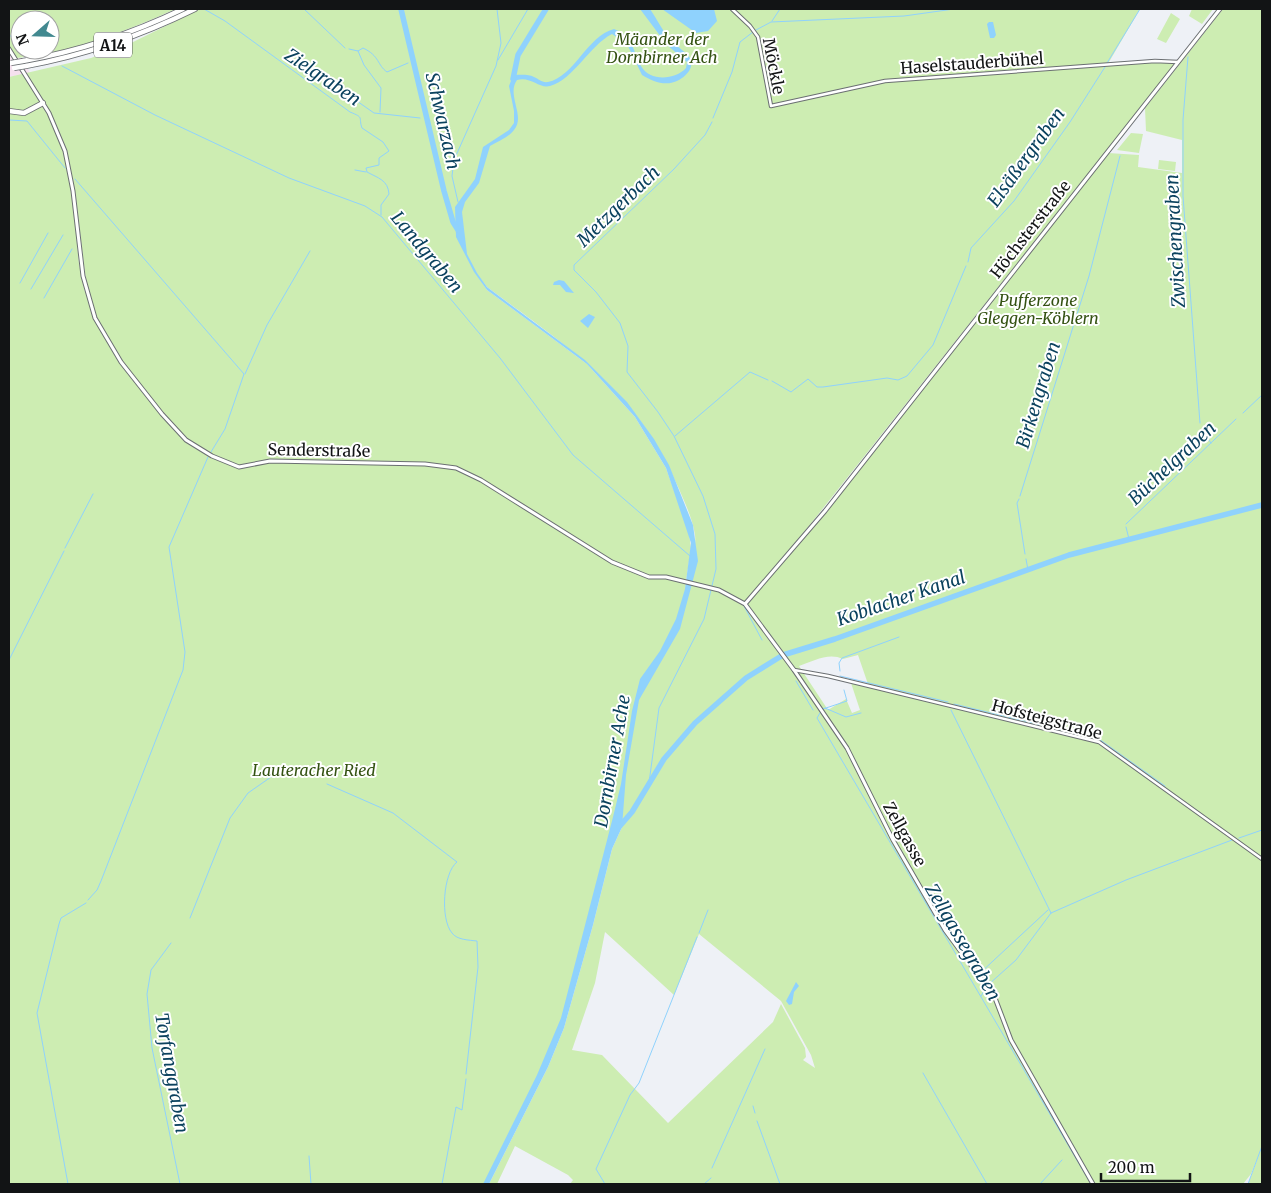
<svg xmlns="http://www.w3.org/2000/svg" width="1271" height="1193" font-family="Merriweather,serif">
<rect width="100%" height="100%" fill="#eef1f6"/>
<path fill="#f5e0ee" d="M 9,51 L 12,51 L 17,58 L 22,58 L 30,73 L 9,77 Z"/>
<path fill="#cdedb2" fill-rule="evenodd" d="M 9,9 L 176,9 C 126,31 72,53 17,58 L 12,51 L 9,51 ZM 20,20 L 50,20 L 50,50 L 20,50 Z
M 200,9 L 1140,9 L 1109,62 L 1167,61 L 1176,63 L 759,589 L 836,499 L 1108,153 L 1139,155 L 1138,167 L 1182,173 L 1182,140 L 1146,131 L 1145,108 L 1223,9 L 1262,9 L 1262,1184 L 1248,1184 L 1259,1155 L 1251,1174 L 1243,1184 L 570,1184 L 573,1180 L 568,1175 L 515,1146 L 497,1184 L 489,1184 L 548,1067 L 564,1028 L 593,925 L 612,849 L 622,827 L 619,822 L 562,1027 L 486,1184 L 9,1184 L 9,77 L 91,58 L 127,45 ZM 75,192 L 87,289 L 85,292 L 79,264 L 72,193 ZM 476,273 L 487,287 C 568,347 639,392 679,489 C 685,503 693,520 695,535 C 697,549 688,574 685,588 L 691,548 L 689,533 L 666,468 L 635,417 L 587,364 L 487,290 ZM 858,655 L 869,687 L 851,683 L 860,710 L 852,713 L 846,699 L 828,710 L 799,666 C 813,661 829,652 843,659 ZM 605,932 L 674,995 L 699,934 L 781,1001 L 811,1055 L 815,1068 L 803,1060 L 806,1057 L 805,1048 L 781,1004 L 773,1022 L 668,1123 L 602,1055 L 572,1050 L 595,983 Z
M 1192,9 L 1213,9 L 1202,24 L 1189,16 Z
M 1171,13 L 1180,19 L 1166,43 L 1157,39 Z
M 1131,133 L 1143,134 L 1139,153 L 1117,150 Z
M 1159,160 L 1176,162 L 1175,171 L 1158,169 Z"/>
<path fill="#8fd2fd" d="M 640,9 L 650,9 C 657,19 663,32 672,42 C 677,47 689,53 691,61 C 693,69 686,76 679,80 C 666,87 654,82 642,75 L 627,44 L 612,34 C 590,45 573,80 550,86 C 539,89 531,76 517,80 C 506,95 526,116 514,130 C 509,137 498,141 490,146 L 479,183 L 465,202 L 462,212 L 467,254 L 477,273 L 487,287 L 585,360 L 627,402 L 654,439 L 669,465 L 693,525 L 698,561 L 680,629 L 639,700 L 626,775 L 622,827 L 612,849 L 593,925 L 564,1028 L 548,1067 L 489,1184 L 483,1184 L 537,1075 L 561,1018 L 613,817 L 621,784 L 632,711 L 640,679 L 660,651 L 676,619 L 685,589 L 691,543 L 666,468 L 635,417 L 587,364 L 487,290 L 474,272 L 456,237 L 455,207 L 475,179 L 483,147 L 509,130 L 514,123 L 514,111 L 509,86 L 514,73 L 514,75 C 521,75 528,74 534,77 C 539,79 542,83 548,82 C 574,77 587,36 614,29 C 633,36 633,51 641,66 C 650,82 675,80 686,68 L 687,62 L 667,45 Z
M 662,9 L 714,9 L 717,21 L 708,31 L 696,33 Z
M 989,22 L 993,22 L 996,35 L 994,38 L 990,38 L 987,24 Z
M 559,280 L 564,281 L 574,293 L 566,292 L 560,285 L 553,285 L 554,282 Z
M 589,314 L 595,317 L 588,328 L 580,321 Z
M 796,982 L 799,986 L 794,992 L 792,1004 L 789,1005 L 786,1001 Z"/>
<g fill="none" stroke-linecap="round" stroke-linejoin="round">
<path stroke="#8fd2fd" stroke-width="1" d="M 204,9 L 225,21 L 350,112 C 365,118 358,117 362,128 L 383,142 L 389,151 L 379,158 L 379,165 L 366,168 L 367,172 C 378,178 388,180 389,194 L 381,205 L 381,215
M 304,9 L 345,48
M 772,21 L 780,9
M 756,30 L 771,22 L 904,16 L 954,9
M 9,35 L 20,42
M 349,49 L 358,51 L 363,48 C 380,56 377,65 387,72 L 408,63
M 34,50 L 41,54
M 358,51 L 364,65 L 381,88 L 380,112
M 1188,57 L 1183,120 L 1183,196 L 1200,423
M 498,60 L 528,9
M 412,61 L 413,60
M 1107,63 L 1140,9
M 62,66 L 155,115 L 289,178 L 365,206 L 382,217 L 500,358 L 573,455 L 690,556
M 354,99 L 374,113 L 420,118
M 425,118 L 427,119
M 713,118 L 732,72 L 740,42 L 753,32
M 9,120 L 27,121 L 65,168
M 355,170 L 366,172
M 75,179 L 244,374 L 225,429 L 211,452
M 458,202 L 452,176 L 454,160 L 496,66 L 501,43 L 497,9
M 968,262 L 971,248 L 1014,201 L 1070,122 L 1105,67
M 20,283 L 48,233
M 31,289 L 63,235
M 44,298 L 72,249
M 245,374 L 267,325 L 310,251
M 772,381 L 791,392 L 808,379 L 817,387 L 823,387 L 887,378 L 898,380 L 907,376 L 933,345 L 966,266
M 1243,413 L 1262,395
M 1202,430 L 1211,443
M 675,436 L 750,372 L 768,380
M 1020,496 L 1089,276 L 1120,156
M 1019,499 L 1017,503 L 1025,554
M 1126,524 L 1236,419
M 1126,527 L 1129,539
M 65,548 L 93,494
M 1026,559 L 1028,570
M 744,606 L 762,640
M 9,660 L 64,551
M 840,671 L 839,663 L 842,658 L 899,637
M 840,676 L 948,702
M 796,681 L 813,710
M 954,704 L 1099,739 L 1165,786
M 825,708 L 846,717 L 861,713
M 823,709 L 847,701 L 844,690
M 951,710 L 1051,913
M 820,713 L 817,718 L 1091,1184
M 649,783 L 659,708 L 704,619 L 716,569 L 715,534 L 703,496 L 674,436 L 658,412 L 627,372 L 628,346 L 620,323 L 596,292 L 574,270 L 574,265 L 674,169 L 705,135 L 712,122
M 327,784 L 393,813 L 457,862 C 443,873 440,919 452,933 C 457,940 469,940 477,941 L 478,967 L 466,1074
M 1239,838 L 1262,830
M 88,900 L 97,890 L 101,881 L 183,670 L 185,652 L 169,547 L 208,457
M 190,918 L 230,818 L 248,793 L 271,777
M 699,933 L 708,910
M 171,943 L 151,970 L 147,994 L 152,1048 L 180,1184
M 979,974 L 1048,910
M 988,985 L 1016,960 L 1051,913 L 1126,880 L 1232,840
M 981,996 L 986,988
M 923,1073 L 987,1184
M 753,1106 L 755,1113
M 757,1121 L 780,1184
M 309,1156 L 311,1184
M 712,1168 L 765,1049
M 68,1184 L 37,1013 L 59,924 L 61,918 L 86,903
M 442,1184 L 456,1107 L 462,1110 L 466,1079
M 605,1184 L 596,1169 L 630,1095 L 639,1083 L 697,937
M 704,1184 L 711,1178
M 1040,1184 L 1062,1160
M 1248,1184 L 1262,1146"/>
<path stroke="#8fd2fd" stroke-width="5.5" d="M 401,9 L 444,191 L 453,222 L 458,230
M 513,79 L 518,55 L 546,9
M 619,827 L 632,812 L 664,759 L 695,723 L 746,678 L 783,655 L 835,639 L 1069,555 L 1262,505"/>
<g stroke="#6b6f72" stroke-width="4.5">
<path id="minor" d="M 732,9 L 750,26 L 758,37 L 771,106 L 885,81 L 1155,61 L 1178,62
M 794,670 L 828,676 L 1099,742 L 1262,859"/>
</g>
<g stroke="#6b6f72" stroke-width="5">
<path id="secondary" d="M 9,49 L 49,113 L 65,151 L 73,191 L 83,276 L 95,318 L 121,362 L 162,414 L 186,440 L 212,456 L 239,467 L 270,461 L 425,464 L 456,468 L 481,480 L 612,562 L 649,577 L 666,577 L 719,590 L 745,604 L 794,670 L 847,748 L 893,840 L 945,930 L 995,998 L 1011,1040 L 1093,1184
M 745,604 L 825,511 L 1220,9"/>
</g>
<g stroke="#6b6f72" stroke-width="6">
<path id="motorway" d="M 23,61 C 80,51 131,34 183,9
M 26,66 C 86,55 140,36 195,9
M 9,111 L 24,113 L 43,103"/>
</g>
<use href="#minor" stroke="#fff" stroke-width="2.5"/>
<use href="#secondary" stroke="#fff" stroke-width="3"/>
<use href="#motorway" stroke="#fff" stroke-width="4.5"/>
<g stroke="#6b6f72" stroke-width="6" stroke-linecap="butt">
<path id="motorway-bridge" d="M 11,63 L 23,61
M 14,68 L 26,66"/>
</g>
<use href="#motorway-bridge" stroke="#fff" stroke-width="4.5"/>
</g>
<g text-anchor="middle" dominant-baseline="central" stroke-width="4" stroke-linejoin="round" paint-order="stroke">
<rect fill="#fff" stroke="#595a5b" stroke-width="1" x="94" y="32.5" width="38" height="25" rx="4"/>
<g font-size="15" font-weight="bold" fill="#121415">
<text x="113" y="45">A14</text>
</g>
<g font-size="16" font-style="italic" fill="#345212" stroke="#fff">
<text x="662" y="39">Mäander der<tspan x="662" dy="18">Dornbirner Ach</tspan></text>
<text x="1038" y="300">Pufferzone<tspan x="1038" dy="18">Gleggen-Köblern</tspan></text>
<text x="314" y="770">Lauteracher Ried</text>
</g>
<g font-size="16" fill="#121415" stroke="#fff">
<text transform="translate(972 63) rotate(-4)">Haselstauderbühel</text>
<text transform="translate(774 66) rotate(79)">Möckle</text>
<text transform="translate(1030 229) rotate(-52)">Höchsterstraße</text>
<text transform="translate(319 450) rotate(1)">Senderstraße</text>
<text transform="translate(1047 719) rotate(15)">Hofsteigstraße</text>
<text transform="translate(905 834) rotate(61)">Zellgasse</text>
</g>
<g font-size="18" font-style="italic" fill="#0b425e" stroke="#fff">
<text transform="translate(323 77) rotate(34)">Zielgraben</text>
<text transform="translate(443 121) rotate(77)">Schwarzach</text>
<text transform="translate(1026 157) rotate(-54)">Elsäßergraben</text>
<text transform="translate(618 206) rotate(-44)">Metzgerbach</text>
<text transform="translate(1175 241) rotate(-93)">Zwischengraben</text>
<text transform="translate(427 252) rotate(50)">Landgraben</text>
<text transform="translate(1038 395) rotate(-73)">Birkengraben</text>
<text transform="translate(1172 463) rotate(-43)">Büchelgraben</text>
<text transform="translate(901 598) rotate(-19)">Koblacher Kanal</text>
<text transform="translate(612 761) rotate(-80)">Dornbirner Ache</text>
<text transform="translate(963 942) rotate(60)">Zellgassegraben</text>
<text transform="translate(172 1073) rotate(80)">Torfanggraben</text>
</g>
</g>
<rect width="1271" height="1193" fill="none" stroke="#121415" stroke-width="20"/>
<g transform="translate(35 35) rotate(250)"><circle r="24" fill="#ffffff" stroke="#a0a1a1"/>
<path d="M0-4L9 19L0 12L-9 19Z" fill="#428990"/>
<text y="-8" font-size="14" font-weight="bold" text-anchor="middle" fill="#121415">N</text>
</g>
<path d="M1101 1173v8h89v-8" fill="none" stroke="#121415" stroke-width="2.5"/>
<text x="1108" y="1173" font-size="15" fill="#121415" stroke="#ffffff" stroke-width="4" paint-order="stroke">200 m</text>
</svg>
